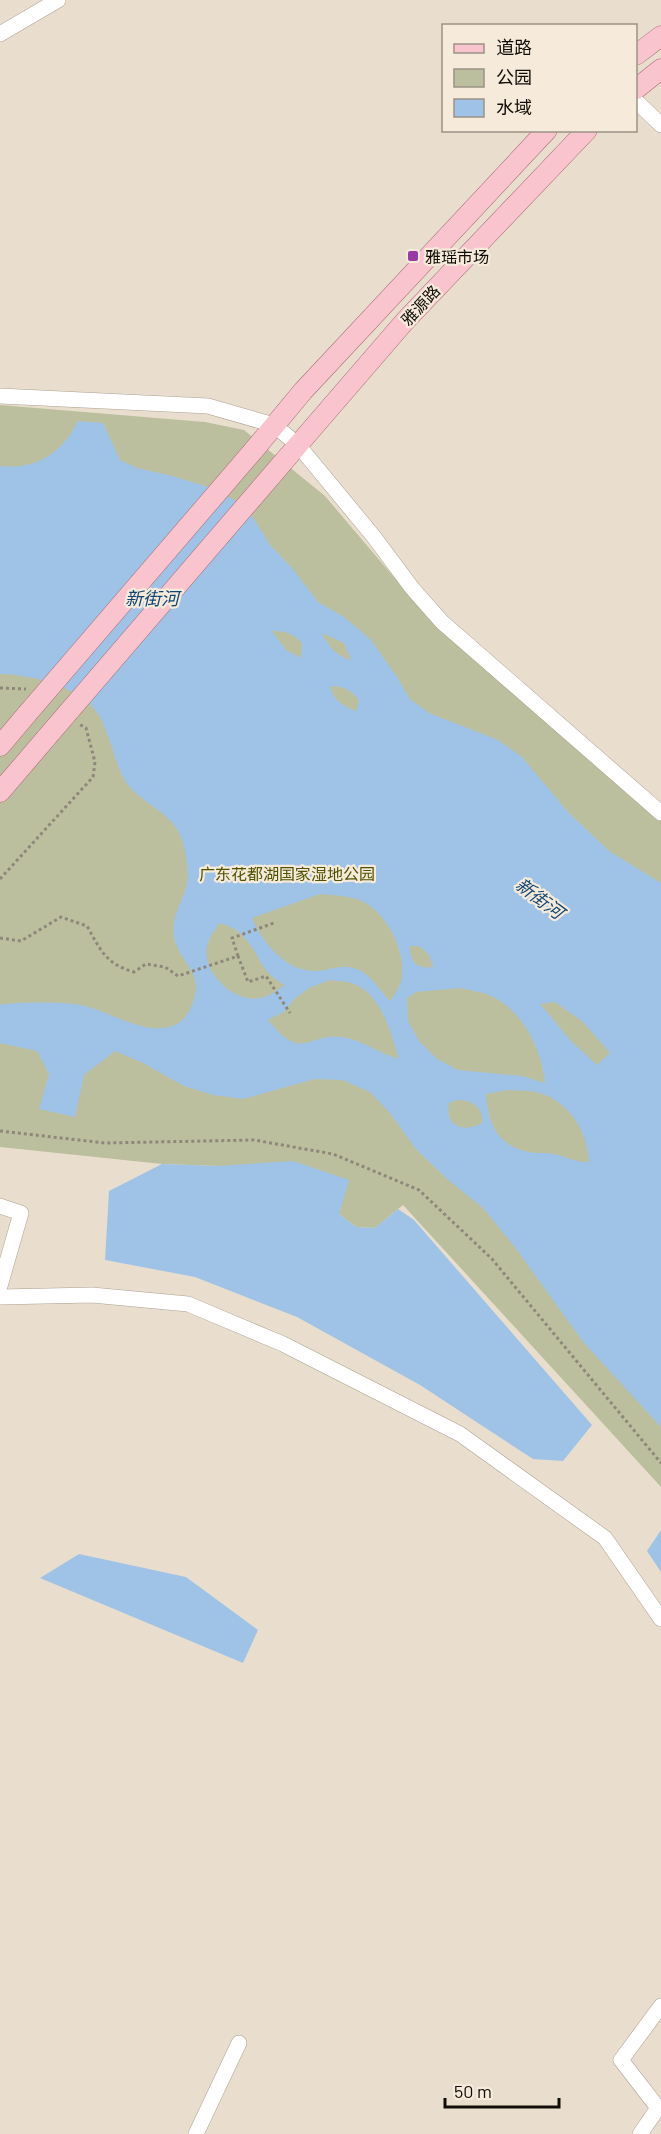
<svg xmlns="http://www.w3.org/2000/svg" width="661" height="2134" font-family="Barlow,'Noto Sans SC',sans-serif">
<rect width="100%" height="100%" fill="#e9dece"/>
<path fill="#bcbf9e" d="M 0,405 L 205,422 L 244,430 L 325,496 L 426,615 L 661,814 L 661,1487 L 403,1205 L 375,1228 L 356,1227 L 339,1214 L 218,1166 L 162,1164 L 0,1147 Z"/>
<path fill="#9fc3e7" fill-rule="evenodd" d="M 78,421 L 103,423 L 120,460 L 137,468 L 172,476 L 215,489 L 239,503 L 254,519 L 270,545 L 292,568 L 318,602 L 344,617 L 371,640 L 397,677 L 410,699 L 429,713 L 498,740 L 522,757 L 568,812 L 609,851 L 661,883 L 661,1427 L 584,1343 L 514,1246 L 483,1208 L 447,1179 L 416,1149 L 389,1112 L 370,1092 L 342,1080 L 315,1079 L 243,1099 L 213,1095 L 184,1086 L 143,1063 L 115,1051 L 84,1075 L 75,1117 L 39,1109 L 49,1074 L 37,1051 L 0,1043 L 0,1005 C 16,1002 56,1002 73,1004 C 105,1006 145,1040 177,1024 C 186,1019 190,1010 193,1002 C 205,972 178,962 174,936 C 171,918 181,904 186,888 C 189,876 187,859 184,847 C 178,814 146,807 128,785 C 118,772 115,754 109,739 C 106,731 103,721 98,714 C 82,687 29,674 0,674 L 0,466 C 37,470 62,453 78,421 ZM 272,631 C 285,631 294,633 302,644 L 301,658 L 286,650 ZM 322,633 L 344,643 L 351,660 C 336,656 329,647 322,633 ZM 330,686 C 344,686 350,690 359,700 L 356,711 C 342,705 334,701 330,686 ZM 320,894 C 334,895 349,896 362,901 C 385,912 404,947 402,972 C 402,984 397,992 390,1001 C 378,988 368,969 348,967 C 338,966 326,971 316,971 C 286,972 263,943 252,918 ZM 220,923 C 230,926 238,930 245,938 C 262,957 258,970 285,985 C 277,990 269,997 260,998 C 234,1004 202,972 207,947 C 209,937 214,930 220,923 ZM 410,946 L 419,946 L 429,955 L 433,967 C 418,970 409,962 410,946 ZM 330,980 C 338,981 347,981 354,984 C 382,995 391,1034 399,1059 C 381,1054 365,1042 347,1038 C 306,1030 305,1065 268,1020 L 285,1011 L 295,998 L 311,987 ZM 460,988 C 468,990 476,991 483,993 C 520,1004 542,1048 545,1083 L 522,1076 L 458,1070 L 437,1059 L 419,1041 L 408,1021 L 407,998 L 416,992 ZM 555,1002 L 583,1022 L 610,1053 L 597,1065 L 571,1041 L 540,1004 ZM 507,1090 C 517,1091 530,1090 540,1093 C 569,1102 588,1132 589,1162 C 575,1163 566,1156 553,1154 C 545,1152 537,1154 529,1152 C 497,1146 488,1123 486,1094 ZM 457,1100 C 472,1100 484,1108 482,1123 C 464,1133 444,1127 449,1103 Z
M 293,1161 L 349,1180 L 339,1214 L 356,1227 L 375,1228 L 398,1209 L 414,1220 L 592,1425 L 563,1461 L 533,1459 L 420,1385 L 297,1317 L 195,1277 L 105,1260 L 109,1191 L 162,1164 L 218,1166 Z
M 661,1530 L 661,1572 L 647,1551 Z
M 79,1554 L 186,1577 L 258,1630 L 243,1663 L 40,1578 Z"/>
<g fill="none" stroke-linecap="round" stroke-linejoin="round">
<g stroke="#aca192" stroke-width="16">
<path id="minor" d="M 0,34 L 58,0
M 636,101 L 661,125
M 0,396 L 208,406 L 274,425 L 298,445 L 374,537 L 412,588 L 442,622 L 661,813
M 0,1206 L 21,1213 L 0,1286
M 0,1297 L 92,1295 L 188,1304 L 283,1344 L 460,1434 L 605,1538 L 661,1619
M 196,2134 L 239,2043
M 640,2134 L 658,2108 L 621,2060 L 661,2006"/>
</g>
<g stroke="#a56a73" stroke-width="21">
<path id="major" d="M 636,55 L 661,36
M 636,89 L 661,69
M 253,451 L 303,391 L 547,130
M 285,460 L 405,321 L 587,130
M 0,746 L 27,714
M 0,792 L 47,737"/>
</g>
<path stroke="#8f877b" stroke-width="3" stroke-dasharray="3 3" stroke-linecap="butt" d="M 0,688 L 26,689
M 0,879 L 93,777 L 95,762 L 86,728 L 79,724
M 0,938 L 21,941 L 61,917 L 87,926 C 101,951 106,964 134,972 L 146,964 L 165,967 L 178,976 L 238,956 L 248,982 L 266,976 L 290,1013
M 238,956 L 232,938 L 274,923
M 0,1131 L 105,1143 L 254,1140 L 333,1154 L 419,1190 L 492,1259 L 661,1463"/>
<use href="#minor" stroke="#fff" stroke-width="15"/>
<use href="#major" stroke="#f9c4ce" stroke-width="20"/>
<g stroke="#a56a73" stroke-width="21" stroke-linecap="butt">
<path id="major-bridge" d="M 27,714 L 253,451
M 47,737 L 285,460"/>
</g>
<use href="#major-bridge" stroke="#f9c4ce" stroke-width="20"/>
</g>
<rect fill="#9a3ba3" stroke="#f6ebdb" stroke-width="2" x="407" y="250" width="12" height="12" rx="3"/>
<g text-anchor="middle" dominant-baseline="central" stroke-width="4.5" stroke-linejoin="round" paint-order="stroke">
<g font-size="16" fill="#100c07" stroke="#f6ebdb" text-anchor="start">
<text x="425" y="256">雅瑶市场</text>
</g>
<g font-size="16" fill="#100c07" stroke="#f6ebdb">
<text transform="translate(420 305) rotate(-47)">雅源路</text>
</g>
<g font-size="16" fill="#505200" stroke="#f6ebdb">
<text x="287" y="873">广东花都湖国家湿地公园</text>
</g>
<g font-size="18" font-style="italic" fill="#104572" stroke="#f6ebdb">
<text x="152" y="598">新街河</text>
<text transform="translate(540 898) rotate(37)">新街河</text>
</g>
</g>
<rect x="442" y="24" width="195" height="108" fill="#f6ebdb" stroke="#9a9286" stroke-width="1.5"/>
<rect x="454" y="44" width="30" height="9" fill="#f9c4ce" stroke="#9a9286" stroke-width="1.5"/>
<text x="496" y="54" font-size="18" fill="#100c07">道路</text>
<rect x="454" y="69" width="30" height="18" fill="#bcbf9e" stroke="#9a9286" stroke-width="1.5"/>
<text x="496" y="84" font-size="18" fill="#100c07">公园</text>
<rect x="454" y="99" width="30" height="18" fill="#9fc3e7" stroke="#9a9286" stroke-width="1.5"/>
<text x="496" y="114" font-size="18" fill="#100c07">水域</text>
<path d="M445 2098v9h114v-9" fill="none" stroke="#100c07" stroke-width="3"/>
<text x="454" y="2098" font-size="18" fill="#100c07" stroke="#f6ebdb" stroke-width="4.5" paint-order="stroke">50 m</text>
</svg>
